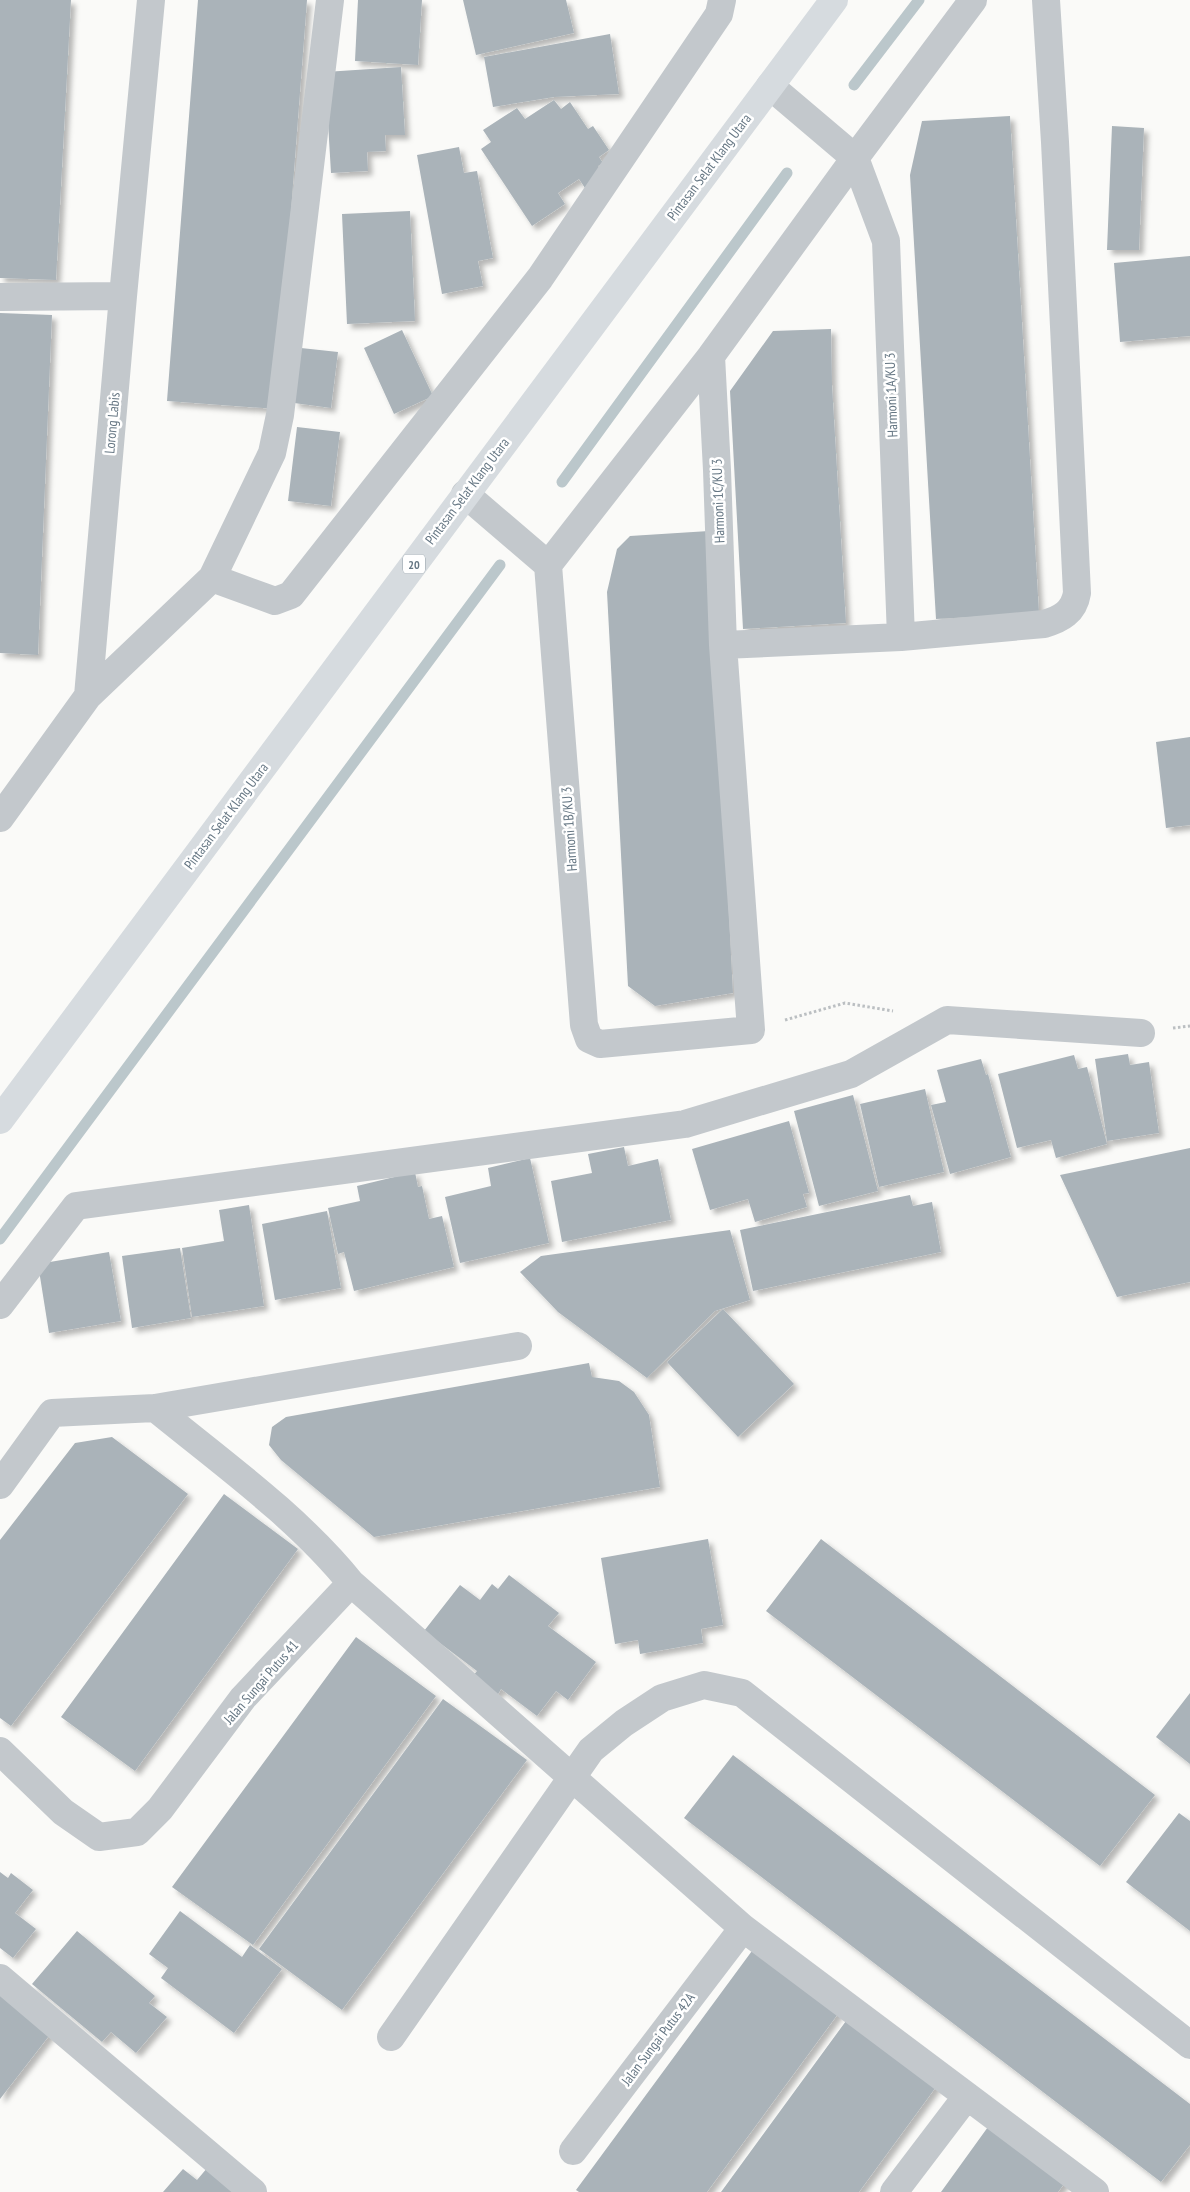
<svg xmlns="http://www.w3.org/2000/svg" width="1190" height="2192" font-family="'PT Sans Narrow',sans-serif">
<defs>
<filter id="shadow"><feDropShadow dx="4.5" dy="4.5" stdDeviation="2.5" flood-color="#0004"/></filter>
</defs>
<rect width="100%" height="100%" fill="#fafaf8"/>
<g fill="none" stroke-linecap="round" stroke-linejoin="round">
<path stroke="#bbc7cb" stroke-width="11" d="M 854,85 L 919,0
M 562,482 L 787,173
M 0,1239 L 500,565"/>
</g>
<path fill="#aab3b9" filter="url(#shadow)" d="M 0,0 L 71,0 L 56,280 L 0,278 Z
M 198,0 L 307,0 L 276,409 L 167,401 Z
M 358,0 L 422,0 L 418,65 L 355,61 Z
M 463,0 L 566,0 L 574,33 L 476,55 Z
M 610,34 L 619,94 L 554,97 L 493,107 L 484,57 Z
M 401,67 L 405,135 L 385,135 L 386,151 L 367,152 L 368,171 L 331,173 L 325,72 Z
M 554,100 L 561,109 L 570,102 L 588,129 L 593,126 L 609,150 L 599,157 L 603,163 L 598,166 L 607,178 L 587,191 L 579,179 L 558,193 L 565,204 L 532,226 L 481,149 L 491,142 L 483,130 L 517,108 L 525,119 Z
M 1010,116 L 1039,613 L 936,619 L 910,175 L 922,121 Z
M 1112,126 L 1144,128 L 1139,250 L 1107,250 Z
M 459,147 L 464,173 L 477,171 L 493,258 L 478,261 L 483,286 L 442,294 L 417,155 Z
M 410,211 L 415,321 L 347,324 L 342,214 Z
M 1190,256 L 1190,336 L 1120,342 L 1114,263 Z
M 0,313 L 52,315 L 38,655 L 0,653 Z
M 831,329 L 832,385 L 846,623 L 743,629 L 730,391 L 773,331 Z
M 402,330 L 433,396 L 394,414 L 364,348 Z
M 301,348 L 338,352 L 331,408 L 294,403 Z
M 297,427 L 340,432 L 331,506 L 288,501 Z
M 709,531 L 733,993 L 655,1006 L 628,986 L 607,592 L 617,549 L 630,536 Z
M 1190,737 L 1190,825 L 1166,828 L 1156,742 Z
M 1128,1054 L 1130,1065 L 1149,1062 L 1159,1133 L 1107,1141 L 1095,1059 Z
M 1074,1055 L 1078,1069 L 1087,1067 L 1107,1144 L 1056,1158 L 1051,1140 L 1017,1148 L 998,1074 Z
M 981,1059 L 986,1075 L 988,1074 L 1011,1157 L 950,1174 L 931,1105 L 946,1102 L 937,1070 Z
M 925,1089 L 944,1172 L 879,1187 L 860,1104 Z
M 853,1095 L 878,1191 L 819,1206 L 794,1111 Z
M 789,1121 L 809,1193 L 803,1194 L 807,1207 L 755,1222 L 748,1199 L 710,1210 L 692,1149 Z
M 624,1147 L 628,1166 L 658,1159 L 671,1220 L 562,1242 L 551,1181 L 592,1173 L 588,1154 Z
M 1190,1148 L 1190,1282 L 1117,1297 L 1060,1175 Z
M 530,1158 L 549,1243 L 460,1263 L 445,1197 L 491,1186 L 488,1168 Z
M 415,1172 L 418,1187 L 422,1186 L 429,1219 L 442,1216 L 454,1267 L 354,1291 L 344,1252 L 338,1254 L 328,1208 L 360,1201 L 357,1186 Z
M 910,1195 L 913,1206 L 932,1202 L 941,1252 L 753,1291 L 740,1230 Z
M 249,1205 L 264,1306 L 192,1317 L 182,1248 L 224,1241 L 219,1210 Z
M 327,1211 L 341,1288 L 275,1300 L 262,1224 Z
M 730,1230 L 750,1300 L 715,1311 L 647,1378 L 558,1312 L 520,1272 L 541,1256 Z
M 180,1248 L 191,1318 L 132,1328 L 122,1256 Z
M 109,1252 L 121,1321 L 49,1333 L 38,1264 Z
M 723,1309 L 794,1384 L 738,1437 L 667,1362 Z
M 589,1363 L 592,1377 L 619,1381 L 634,1392 L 649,1415 L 660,1487 L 374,1537 L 281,1460 L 269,1445 L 272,1427 L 286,1417 Z
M 112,1437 L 188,1494 L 11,1726 L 0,1718 L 0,1540 L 75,1443 Z
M 224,1494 L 298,1549 L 135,1771 L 61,1717 Z
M 708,1539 L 723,1625 L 701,1629 L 703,1643 L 640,1654 L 638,1640 L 615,1644 L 601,1558 Z
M 821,1539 L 1155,1795 L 1100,1866 L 766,1611 Z
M 509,1575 L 559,1613 L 548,1626 L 596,1662 L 568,1700 L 556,1691 L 537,1716 L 501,1689 L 497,1696 L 472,1677 L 477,1671 L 424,1631 L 460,1585 L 480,1600 L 492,1584 L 498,1589 Z
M 356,1637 L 436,1696 L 253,1945 L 172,1887 Z
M 1190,1693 L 1190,1764 L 1156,1737 Z
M 443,1699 L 527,1760 L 342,2010 L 259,1949 Z
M 733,1755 L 1190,2104 L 1190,2145 L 1161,2182 L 684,1818 Z
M 1179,1813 L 1190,1821 L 1190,1931 L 1126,1882 Z
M 0,1872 L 8,1878 L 11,1873 L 33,1890 L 15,1913 L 36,1929 L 13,1958 L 0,1948 Z
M 180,1911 L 242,1957 L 250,1945 L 282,1969 L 234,2033 L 161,1978 L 168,1968 L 149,1954 Z
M 77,1931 L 155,1996 L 149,2003 L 167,2017 L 136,2053 L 111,2032 L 102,2042 L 32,1984 Z
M 760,1940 L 846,2003 L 707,2192 L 579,2192 L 576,2190 Z
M 0,1993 L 52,2032 L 0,2099 Z
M 854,2010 L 944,2076 L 859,2192 L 721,2192 Z
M 993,2120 L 1070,2176 L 1058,2192 L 941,2192 Z
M 208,2167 L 238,2192 L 163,2192 L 183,2169 L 197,2180 Z"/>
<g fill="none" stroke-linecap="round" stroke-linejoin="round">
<path stroke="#bbbfc2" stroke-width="3" stroke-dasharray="2.5 2.5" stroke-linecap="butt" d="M 785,1020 L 845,1003 L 893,1011
M 1173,1028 L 1190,1026"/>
<path stroke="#c3c8cc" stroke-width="28" d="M 770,86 L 855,158 L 886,241 L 901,637
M 0,297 L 123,296
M 465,494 L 548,565 L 584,1025 L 589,1039 L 600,1044 L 751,1030 L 723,645 L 717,470 L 711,356
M 548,565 L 711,356 L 855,158 L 973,0
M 212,578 L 275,601 L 291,595 L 540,278 L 719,14 L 722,0
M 723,645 L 901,637 L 1044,624 C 1061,619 1074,612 1077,593 L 1055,142 L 1046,0
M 88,696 L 212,578 L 272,453 L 280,415 L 330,0
M 0,818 L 88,696 L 123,296 L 151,0
M 0,1305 L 76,1206 L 685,1124 L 851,1074 L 947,1020 L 1141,1033
M 155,1408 C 221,1462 298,1517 351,1583 L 743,1928 L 1095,2192
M 0,1485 L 52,1413 L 155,1408 L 518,1346
M 0,1751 L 63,1812 L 99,1837 L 137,1832 L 160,1809 L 243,1698 L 351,1583
M 0,1978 L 253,2192
M 391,2037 L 591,1750 L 624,1723 L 662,1698 L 704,1685 L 742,1693 L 1190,2045
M 573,2151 L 743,1928
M 894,2192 L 967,2096"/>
<path stroke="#d6dbdf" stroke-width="28" d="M 0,1120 L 834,0"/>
</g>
<g text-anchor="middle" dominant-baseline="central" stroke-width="5" stroke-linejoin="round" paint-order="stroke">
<rect fill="#fff" stroke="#939fa8" stroke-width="1" x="403" y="554.5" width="22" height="19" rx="4"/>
<g font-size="12" font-weight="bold" fill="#657683">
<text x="414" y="564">20</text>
</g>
<g font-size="14" fill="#657683" stroke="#fff">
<text transform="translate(709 167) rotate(-53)">Pintasan Selat Klang Utara</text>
<text transform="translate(891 395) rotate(-92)">Harmoni 1A/KU 3</text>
<text transform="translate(112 423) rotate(-85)">Lorong Labis</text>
<text transform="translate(467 491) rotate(-53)">Pintasan Selat Klang Utara</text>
<text transform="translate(718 501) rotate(-92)">Harmoni 1C/KU 3</text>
<text transform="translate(226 816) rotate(-53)">Pintasan Selat Klang Utara</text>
<text transform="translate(569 829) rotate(-94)">Harmoni 1B/KU 3</text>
<text transform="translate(261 1682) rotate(-49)">Jalan Sungai Putus 41</text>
<text transform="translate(658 2039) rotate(-53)">Jalan Sungai Putus 42A</text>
</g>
</g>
</svg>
